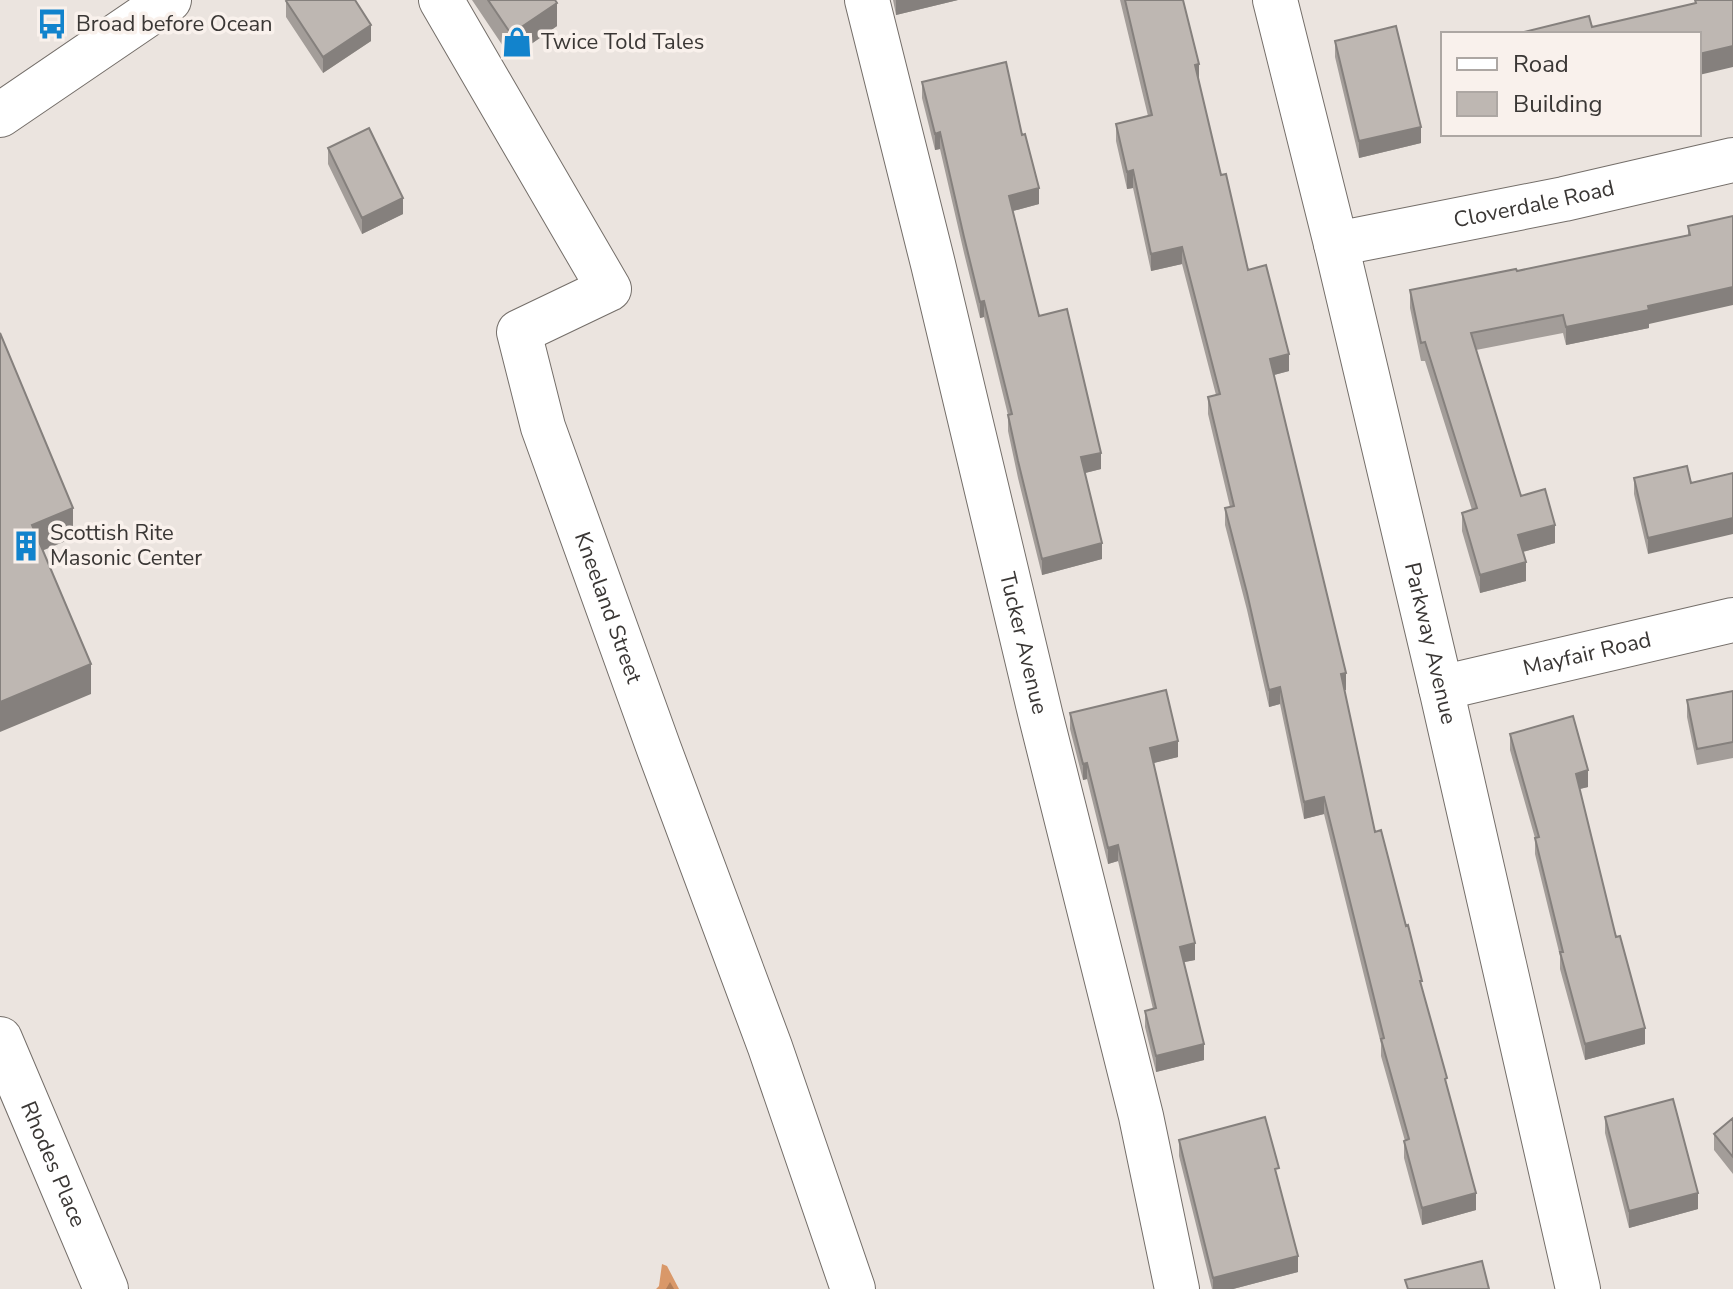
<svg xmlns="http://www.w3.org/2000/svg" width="1733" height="1289" font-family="'Nunito Sans',sans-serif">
<defs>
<pattern id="forest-firs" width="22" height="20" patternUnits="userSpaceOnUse" patternTransform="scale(2)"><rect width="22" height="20" fill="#d99869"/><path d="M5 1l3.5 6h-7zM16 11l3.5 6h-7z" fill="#b17d57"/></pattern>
</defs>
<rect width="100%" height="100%" fill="#ebe4df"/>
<path fill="url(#forest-firs)" d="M 662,1264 L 667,1266 L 679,1289 L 656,1289 L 659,1286 Z"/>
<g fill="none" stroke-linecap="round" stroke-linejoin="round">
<g stroke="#746e69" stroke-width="46">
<g id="minor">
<path id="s1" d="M 441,0 L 609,289 L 519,332 L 543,427 L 659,749 L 770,1047 L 853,1289"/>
<path id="s2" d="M 867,0 L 933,264 L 1041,717 L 1141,1116 L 1177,1289"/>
<path id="s3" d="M 1275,0 L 1336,244 L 1441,688 L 1578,1289"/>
<path id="s4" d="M 1336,244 L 1564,199 L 1733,160"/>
<path id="s5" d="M 1441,688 L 1733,620"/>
<path id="s6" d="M 0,1039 L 106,1289"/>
</g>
</g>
<g stroke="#746e69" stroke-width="46">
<path id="secondary" d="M 0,115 L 169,0"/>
</g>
<use href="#minor" stroke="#fff" stroke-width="44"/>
<use href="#secondary" stroke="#fff" stroke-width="44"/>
</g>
<path fill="#a39d99" d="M 472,0 L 555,0 L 557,26 L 511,58 Z
M 893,0 L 958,0 L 896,15 Z
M 1120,0 L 1183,0 L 1199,81 L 1221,175 L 1248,270 L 1289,371 L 1274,375 L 1346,690 L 1344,690 L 1375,832 L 1422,988 L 1447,1086 L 1476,1210 L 1422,1225 L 1404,1158 L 1404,1141 L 1405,1141 L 1381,1056 L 1381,1044 L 1324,814 L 1304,819 L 1280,704 L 1269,707 L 1247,610 L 1225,525 L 1225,508 L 1230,507 L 1208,414 L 1208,397 L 1216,395 L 1182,264 L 1151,271 L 1133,188 L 1127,189 L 1116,141 L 1116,124 L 1148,116 Z
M 286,1 L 371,41 L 323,73 L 286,17 Z
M 1335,41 L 1421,143 L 1359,158 L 1335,57 Z
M 922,82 L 1022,135 L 1039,204 L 1013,211 L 1039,316 L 1101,469 L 1085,473 L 1102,559 L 1042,575 L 1018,478 L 1008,431 L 1008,415 L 984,317 L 980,318 L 964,253 L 940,149 L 935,150 L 922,98 Z
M 328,148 L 403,214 L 362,234 L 328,164 Z
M 1733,216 L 1649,324 L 1649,328 L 1566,345 L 1563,333 L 1476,350 L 1521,496 L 1555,543 L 1523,552 L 1526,581 L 1480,593 L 1462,531 L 1462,513 L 1472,510 L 1425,361 L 1421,361 L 1410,308 L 1410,290 L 1517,271 L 1688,236 L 1688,226 Z
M 1687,466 L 1648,554 L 1634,494 L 1634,478 Z
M 1733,691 L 1733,758 L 1697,765 L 1687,717 L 1687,700 Z
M 1070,713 L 1178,757 L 1153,763 L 1195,960 L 1184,962 L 1204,1060 L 1156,1072 L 1145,1027 L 1145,1011 L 1153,1009 L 1118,861 L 1108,864 L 1087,779 L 1083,780 L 1070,729 Z
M 1510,734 L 1588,787 L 1579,789 L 1616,937 L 1645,1044 L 1585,1060 L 1560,969 L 1560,956 L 1535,854 L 1535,838 L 1510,750 Z
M 1605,1117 L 1698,1209 L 1629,1228 L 1605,1133 Z
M 1733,1118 L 1733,1174 L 1714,1150 L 1714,1134 Z
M 1179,1140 L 1279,1182 L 1298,1272 L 1233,1289 L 1212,1289 L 1179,1156 Z"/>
<path fill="#85807d" d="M 896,0 L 958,0 L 896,15 Z
M 557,3 L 557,26 L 511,58 L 511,34 Z
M 371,25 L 371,41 L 323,73 L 323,57 Z
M 1733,46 L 1733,67 L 1699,75 L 1699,54 Z
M 1199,64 L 1199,81 L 1195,65 Z
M 1421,127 L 1421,143 L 1359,158 L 1359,141 Z
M 940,132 L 940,149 L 935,150 L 935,134 Z
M 1133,170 L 1133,188 L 1127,189 L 1127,172 Z
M 1039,188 L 1039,204 L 1009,212 L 1009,196 Z
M 403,198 L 403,214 L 362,234 L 362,218 Z
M 1182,247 L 1182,264 L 1151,271 L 1151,254 Z
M 1733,287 L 1733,305 L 1649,324 L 1649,328 L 1566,345 L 1566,327 L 1648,306 Z
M 984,301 L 984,317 L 980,318 L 980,302 Z
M 1289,354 L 1289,371 L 1270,376 L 1270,359 Z
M 1101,453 L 1101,469 L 1081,474 L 1081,457 Z
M 73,508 L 73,538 L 32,555 L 32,525 Z
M 1733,518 L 1733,534 L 1648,554 L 1648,538 Z
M 1555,525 L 1555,543 L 1518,553 L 1518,535 Z
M 1102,543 L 1102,559 L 1042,575 L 1042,559 Z
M 1526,562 L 1526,581 L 1480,593 L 1480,575 Z
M 91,664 L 91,694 L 0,732 L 0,702 Z
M 1346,673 L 1346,690 L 1341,691 L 1341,674 Z
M 1280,687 L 1280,704 L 1269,707 L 1269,690 Z
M 1178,741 L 1178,757 L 1150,764 L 1150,748 Z
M 1087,763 L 1087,779 L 1083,780 L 1083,764 Z
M 1588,770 L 1588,787 L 1576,790 L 1576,774 Z
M 1324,797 L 1324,814 L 1304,819 L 1304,802 Z
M 1118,845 L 1118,861 L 1108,864 L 1108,848 Z
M 1195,943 L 1195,960 L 1180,963 L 1180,947 Z
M 1645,1028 L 1645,1044 L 1585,1060 L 1585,1044 Z
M 1204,1044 L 1204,1060 L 1156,1072 L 1156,1056 Z
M 1476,1193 L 1476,1210 L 1422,1225 L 1422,1208 Z
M 1698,1193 L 1698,1209 L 1629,1228 L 1629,1211 Z
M 1298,1256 L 1298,1272 L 1233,1289 L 1213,1289 L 1213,1278 Z"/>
<path fill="#beb7b2" stroke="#85807d" stroke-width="2" d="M 287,0 L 355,0 L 371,25 L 323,57 L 286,1 Z
M 488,0 L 555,0 L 557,3 L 511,34 Z
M 1125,0 L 1183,0 L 1199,64 L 1195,65 L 1221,175 L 1226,174 L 1248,270 L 1266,265 L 1289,354 L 1270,359 L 1346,673 L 1341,674 L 1375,832 L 1381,830 L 1406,926 L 1408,925 L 1422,981 L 1420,981 L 1447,1078 L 1445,1079 L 1476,1193 L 1422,1208 L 1404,1141 L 1409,1139 L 1381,1039 L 1384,1038 L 1324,797 L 1304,802 L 1280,687 L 1269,690 L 1247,593 L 1225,508 L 1234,506 L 1208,397 L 1220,394 L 1182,247 L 1151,254 L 1133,170 L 1127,172 L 1116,124 L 1152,115 Z
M 1695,0 L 1733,0 L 1733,46 L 1699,54 L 1699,34 L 1516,34 L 1589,16 L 1592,27 L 1696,3 Z
M 1396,26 L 1421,127 L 1359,141 L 1335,41 Z
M 1006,62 L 1022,135 L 1025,134 L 1039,188 L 1009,196 L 1039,316 L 1067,309 L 1101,453 L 1081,457 L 1102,543 L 1042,559 L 1018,461 L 1008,415 L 1012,414 L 984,301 L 980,302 L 964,237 L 940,132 L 935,134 L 922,82 Z
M 369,128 L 403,198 L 362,218 L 328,148 Z
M 1733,216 L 1733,287 L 1648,306 L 1649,310 L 1566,327 L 1563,315 L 1471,333 L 1521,496 L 1545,489 L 1555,525 L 1518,535 L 1526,562 L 1480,575 L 1462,513 L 1477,508 L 1425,342 L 1421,343 L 1410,290 L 1516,269 L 1517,271 L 1690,235 L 1688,226 Z
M 0,333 L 73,508 L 32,525 L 91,664 L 0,702 Z
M 1687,466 L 1691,483 L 1733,473 L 1733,518 L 1648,538 L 1634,478 Z
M 1166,690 L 1178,741 L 1150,748 L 1195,943 L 1180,947 L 1204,1044 L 1156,1056 L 1145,1011 L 1156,1008 L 1118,845 L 1108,848 L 1087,763 L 1083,764 L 1070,713 Z
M 1733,691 L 1733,742 L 1697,749 L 1687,700 Z
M 1573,716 L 1588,770 L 1576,774 L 1616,937 L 1620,936 L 1645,1028 L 1585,1044 L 1560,952 L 1563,952 L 1535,838 L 1539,837 L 1510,734 Z
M 1673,1099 L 1698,1193 L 1629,1211 L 1605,1117 Z
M 1265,1117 L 1279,1168 L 1275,1169 L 1298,1256 L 1213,1278 L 1179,1140 Z
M 1733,1118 L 1733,1157 L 1714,1134 Z
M 1482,1261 L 1489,1289 L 1408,1289 L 1405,1280 Z"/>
<defs>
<g id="bus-bare" transform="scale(2.4)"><path d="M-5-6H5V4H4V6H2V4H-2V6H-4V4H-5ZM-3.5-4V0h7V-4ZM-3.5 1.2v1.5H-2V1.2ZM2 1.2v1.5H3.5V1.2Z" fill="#1283cc" stroke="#f9f1ec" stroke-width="2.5" paint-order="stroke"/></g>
<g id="shop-bare" transform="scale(2.4)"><path d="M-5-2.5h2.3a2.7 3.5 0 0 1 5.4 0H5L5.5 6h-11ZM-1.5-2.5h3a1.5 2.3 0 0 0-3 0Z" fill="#1283cc" stroke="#f9f1ec" stroke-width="2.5" paint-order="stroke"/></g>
<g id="building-bare" transform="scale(2.4)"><path d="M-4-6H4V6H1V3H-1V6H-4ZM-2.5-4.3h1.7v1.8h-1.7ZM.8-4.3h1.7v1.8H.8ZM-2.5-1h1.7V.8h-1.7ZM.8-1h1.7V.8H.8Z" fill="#1283cc" stroke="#f9f1ec" stroke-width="2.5" paint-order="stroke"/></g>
</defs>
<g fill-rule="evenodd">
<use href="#bus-bare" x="52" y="24"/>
<use href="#shop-bare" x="517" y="42"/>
<use href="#building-bare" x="26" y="546"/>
</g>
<g text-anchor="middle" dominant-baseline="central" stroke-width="7" stroke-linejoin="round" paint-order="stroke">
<g font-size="22" fill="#3a3735" stroke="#f9f1ec" text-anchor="start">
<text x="76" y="24">Broad before Ocean</text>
<text x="541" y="42">Twice Told Tales</text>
<text x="50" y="533">Scottish Rite<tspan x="50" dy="25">Masonic Center</tspan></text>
</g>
<g font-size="22" fill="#3a3735" stroke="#f9f1ec">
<text stroke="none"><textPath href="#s4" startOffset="202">Cloverdale Road</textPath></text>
<text stroke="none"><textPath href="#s1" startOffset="724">Kneeland Street</textPath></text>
<text stroke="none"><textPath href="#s3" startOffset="662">Parkway Avenue</textPath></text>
<text stroke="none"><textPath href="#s2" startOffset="662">Tucker Avenue</textPath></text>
<text stroke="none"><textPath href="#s5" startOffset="150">Mayfair Road</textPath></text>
<text stroke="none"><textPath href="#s6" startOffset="136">Rhodes Place</textPath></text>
</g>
</g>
<rect x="1441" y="32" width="260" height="104" fill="#f9f1ec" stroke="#ada7a3" stroke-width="2"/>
<rect x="1457" y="58" width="40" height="12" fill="#ffffff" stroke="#ada7a3" stroke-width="2"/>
<text x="1513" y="72" font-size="24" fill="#3a3735">Road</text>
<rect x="1457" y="92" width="40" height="24" fill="#beb7b2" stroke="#ada7a3" stroke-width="2"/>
<text x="1513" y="112" font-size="24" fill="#3a3735">Building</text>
</svg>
